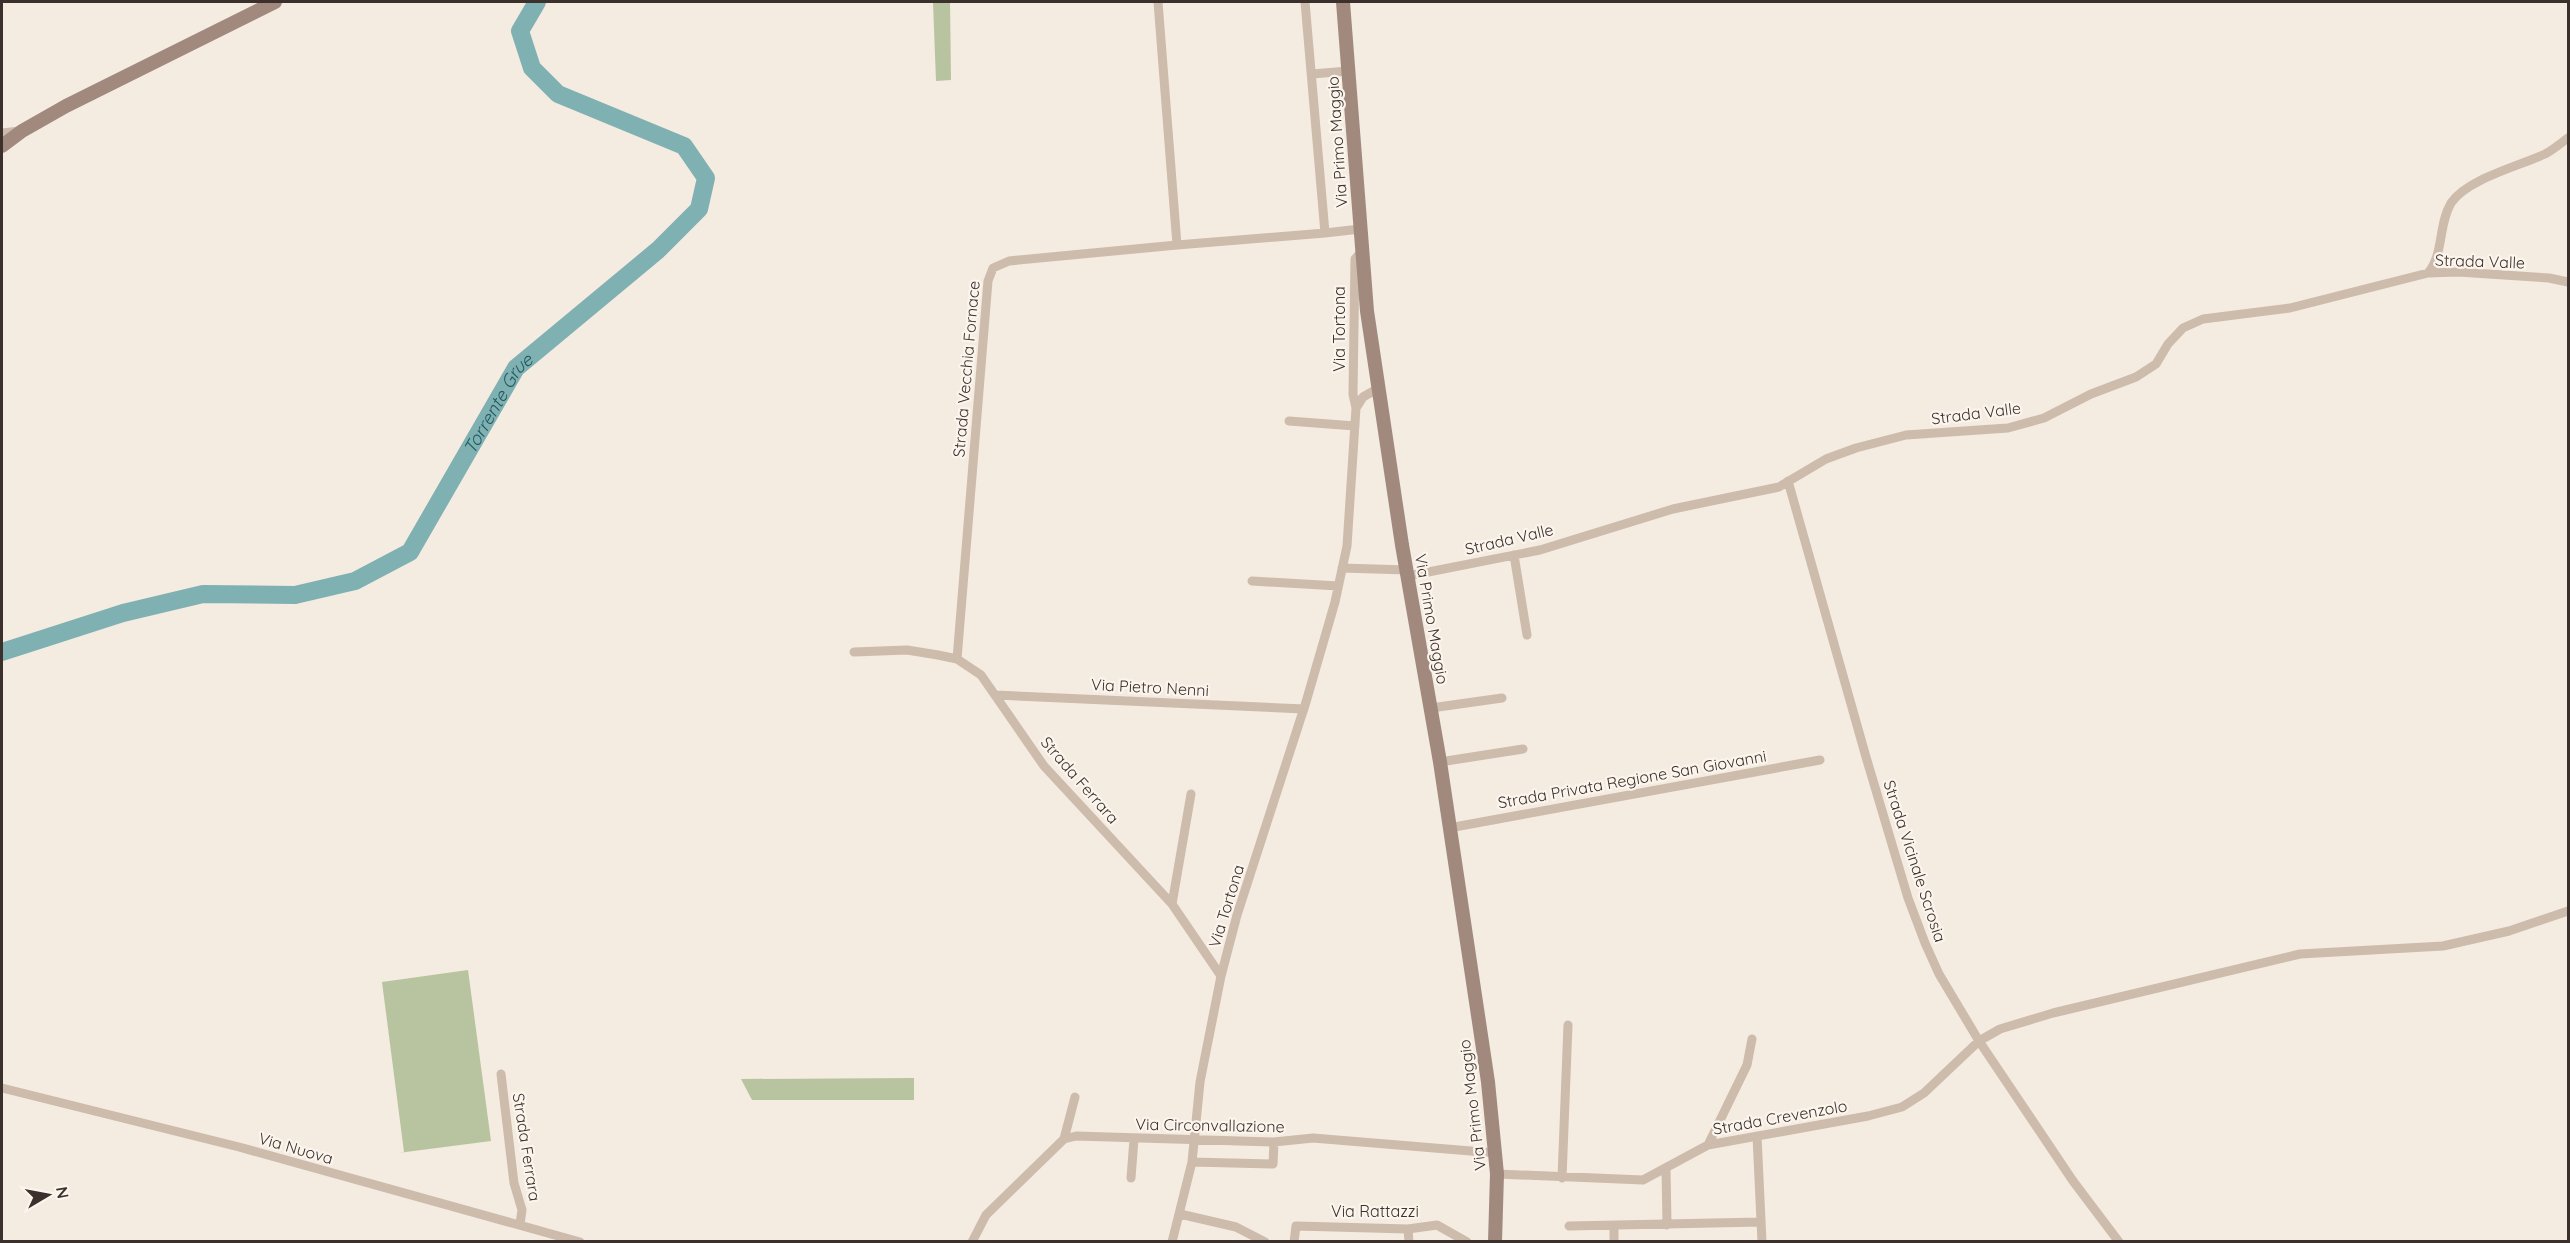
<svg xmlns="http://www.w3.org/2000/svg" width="2570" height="1243" font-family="Quicksand,sans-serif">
<rect width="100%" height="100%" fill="#f4ebe1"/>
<path fill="#b8c4a0" d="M 933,2 L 950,2 L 951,80 L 936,81 Z
M 468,970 L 491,1141 L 398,1153 L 404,1152 L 382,982 Z
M 914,1078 L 914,1100 L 752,1100 L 741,1079 Z"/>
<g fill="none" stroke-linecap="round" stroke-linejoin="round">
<path stroke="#7fb0b2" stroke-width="18" id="s1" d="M 2,652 L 123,613 L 203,594 L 295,595 L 355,581 L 410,552 L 516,368 L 658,250 L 699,209 L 706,178 L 684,146 L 558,94 L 532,68 L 520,31 L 537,2"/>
<path stroke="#cdbbac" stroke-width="9" d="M 1158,2 L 1177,245 L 1325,233 L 1305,2
M 1312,74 L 1348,71
M 2,133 L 20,131
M 1325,233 L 1360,229
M 2428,273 C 2444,254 2438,225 2451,203 C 2467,179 2519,166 2545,154 C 2553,150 2561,143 2568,138
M 1356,408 L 1363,397 L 1377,389
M 1289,421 L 1355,426
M 1788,481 L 1866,757 L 1908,898 L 1925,943 L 1939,974 L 1979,1041 L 2073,1181 L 2119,1242
M 1514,555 L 1527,635
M 1342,568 L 1407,570
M 1408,576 L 1540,550 L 1673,509 L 1779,487 L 1826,459 L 1856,448 L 1906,435 L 2008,428 L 2044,418 L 2091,394 L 2136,377 L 2156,364 L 2168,344 L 2183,328 L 2203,319 L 2290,308 L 2428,273 L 2458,272 L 2549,278 L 2568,282
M 1252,581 L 1338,586
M 854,652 L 907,650 L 938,655 L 957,659 L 981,675 L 1044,766 L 1172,904 L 1221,976
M 957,659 L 988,281 L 993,268 L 1009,261 L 1177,245
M 995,695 L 1304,709
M 1431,708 L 1502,698
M 1440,762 L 1523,749
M 1449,828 L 1820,760
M 1172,904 L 1191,794
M 501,1074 L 514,1183 L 522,1210 L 520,1224
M 2,1088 L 239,1147 L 580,1242
M 1757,1136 L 1762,1242
M 1064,1139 L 1075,1097
M 1708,1145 L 1747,1065 L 1752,1039
M 1192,1162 L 1273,1164 L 1274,1142
M 1666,1169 L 1667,1225
M 1497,1174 L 1643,1180 L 1708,1145 L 1868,1116 L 1902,1107 L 1924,1093 L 1979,1041 L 2000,1029 L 2053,1013 L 2300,954 L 2443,946 L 2509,931 L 2568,911
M 1131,1178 L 1134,1139
M 1562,1178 L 1568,1025
M 1180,1214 L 1236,1227 L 1265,1242
M 1569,1226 L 1761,1222
M 1408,1229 L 1409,1242
M 972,1242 L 986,1215 L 1064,1139 L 1076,1136 L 1274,1142 L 1313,1138 L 1495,1153
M 1172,1242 L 1192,1162 L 1200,1082 L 1221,976 L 1237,915 L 1306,702 L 1335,602 L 1347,546 L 1356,408 L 1353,394 L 1355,259 L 1362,251
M 1294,1242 L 1296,1226 L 1408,1229 L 1437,1225 L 1467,1242
M 1614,1242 L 1614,1226"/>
<path stroke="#a18a7d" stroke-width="14" d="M 1343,2 L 1367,311 L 1402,545 L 1440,762 L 1488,1082 L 1497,1174 L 1495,1242
M 2,146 L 22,131 L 66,106 L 275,2"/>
</g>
<g text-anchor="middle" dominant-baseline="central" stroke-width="4.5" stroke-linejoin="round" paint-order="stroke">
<g font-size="16" fill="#3b302b" stroke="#fbf5ee">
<text transform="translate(1337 142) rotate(-94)">Via Primo Maggio</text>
<text transform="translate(2480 261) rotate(2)">Strada Valle</text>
<text transform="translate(1339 329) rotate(-90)">Via Tortona</text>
<text transform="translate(966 369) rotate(-85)">Strada Vecchia Fornace</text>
<text transform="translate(1976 413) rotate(-7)">Strada Valle</text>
<text transform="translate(1509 539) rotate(-13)">Strada Valle</text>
<text transform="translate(1432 619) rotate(80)">Via Primo Maggio</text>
<text transform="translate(1150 687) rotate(3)">Via Pietro Nenni</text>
<text transform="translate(1632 779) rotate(-10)">Strada Privata Regione San Giovanni</text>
<text transform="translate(1080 780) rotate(49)">Strada Ferrara</text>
<text transform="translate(1915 861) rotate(72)">Strada Vicinale Scrosia</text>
<text transform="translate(1226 906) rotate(-73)">Via Tortona</text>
<text transform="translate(1472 1105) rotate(-97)">Via Primo Maggio</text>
<text transform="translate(1780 1117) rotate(-10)">Strada Crevenzolo</text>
<text transform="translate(1210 1125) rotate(1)">Via Circonvallazione</text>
<text transform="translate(527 1147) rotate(81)">Strada Ferrara</text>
<text transform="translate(296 1148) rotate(16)">Via Nuova</text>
<text x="1375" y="1211">Via Rattazzi</text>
</g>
<g font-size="18" font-style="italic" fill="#1f5a5e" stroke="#fbf5ee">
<text stroke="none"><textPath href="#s1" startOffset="598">Torrente Grue</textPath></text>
</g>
</g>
<rect width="2570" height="1243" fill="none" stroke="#3b302b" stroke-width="6"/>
<g transform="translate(48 1195) rotate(80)" stroke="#fbf5ee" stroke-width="4.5" paint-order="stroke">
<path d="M0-4.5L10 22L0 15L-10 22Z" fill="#3b302b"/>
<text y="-9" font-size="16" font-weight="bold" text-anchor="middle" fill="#3b302b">N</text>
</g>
</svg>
